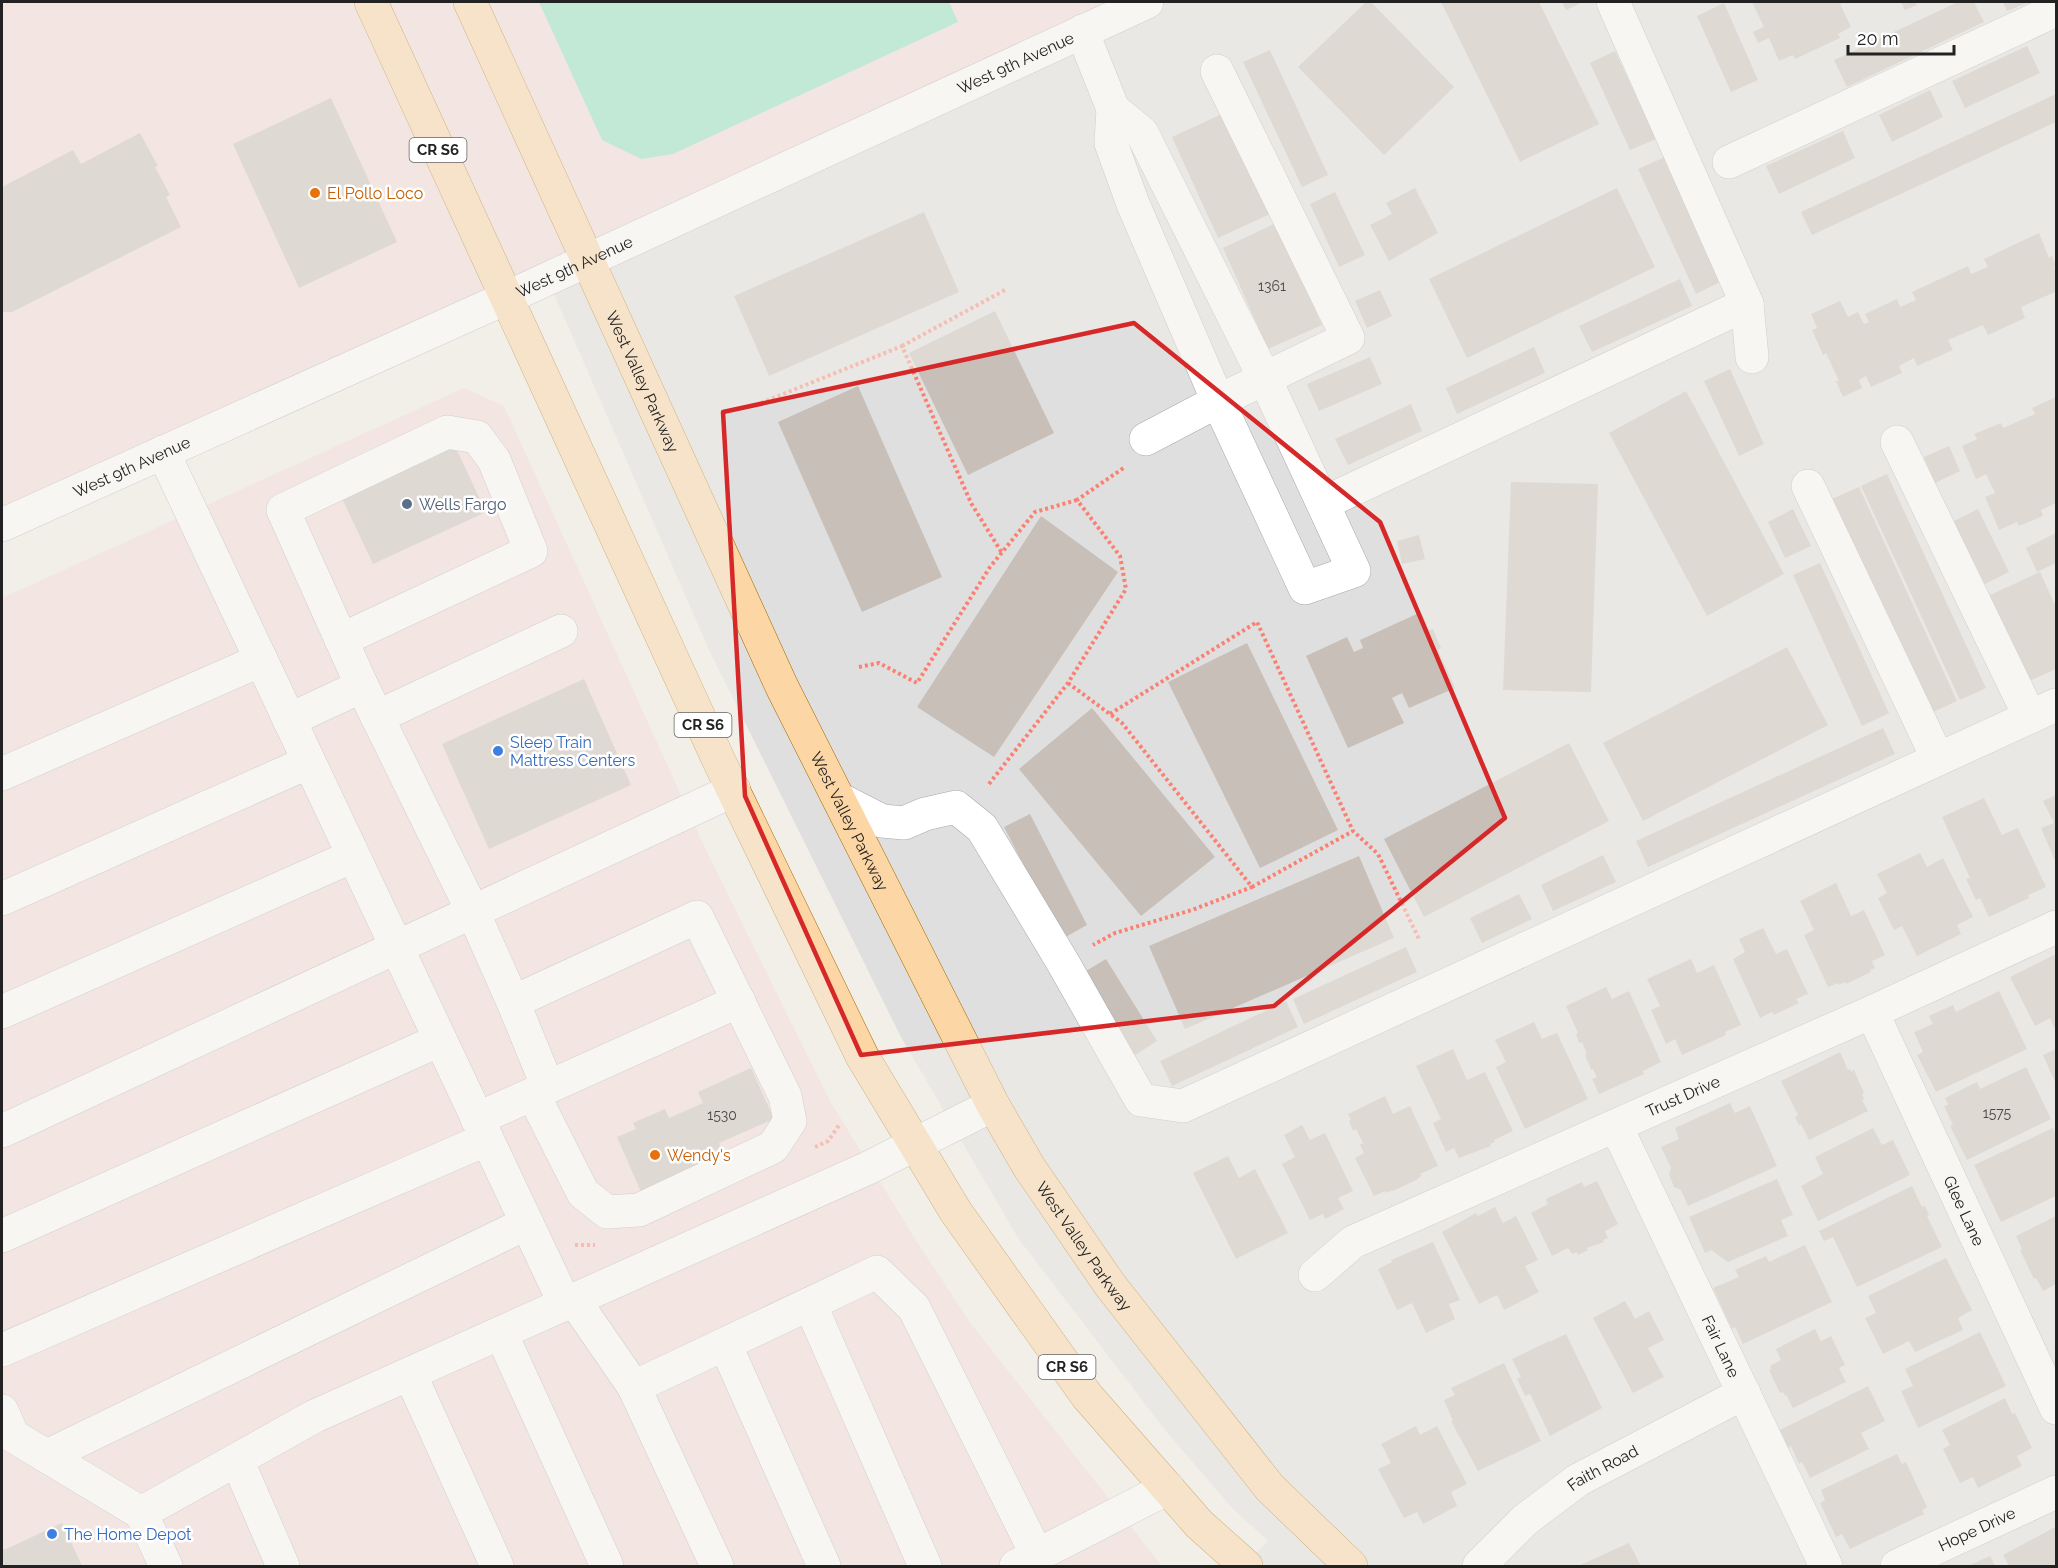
<svg xmlns="http://www.w3.org/2000/svg" width="2058" height="1568" font-family="Raleway,sans-serif">
<rect width="100%" height="100%" fill="#f2efe9"/>
<path fill="#e0dfdf" d="M 1147,2 L 2056,2 L 2056,1566 L 1244,1566 L 1268,1541 L 1233,1509 L 1165,1430 L 1018,1238 L 901,1037 L 709,650 L 547,278 Z"/>
<path fill="#f2dad9" d="M 2,2 L 1147,2 L 2,525 Z
M 464,388 L 504,406 L 706,850 L 830,1101 L 919,1245 L 972,1325 L 1162,1566 L 2,1566 L 2,598 Z"/>
<path fill="#88e0be" d="M 539,2 L 949,2 L 958,22 L 673,154 L 641,159 L 602,140 Z"/>
<path fill="#c7bfb8" d="M 1366,2 L 1371,2 L 1454,87 L 1384,155 L 1298,67 Z
M 1441,2 L 1539,2 L 1599,124 L 1520,162 Z
M 1562,2 L 1583,2 L 1566,10 Z
M 1752,2 L 1846,2 L 1840,4 L 1851,27 L 1838,34 L 1840,38 L 1795,59 L 1793,55 L 1779,61 L 1769,38 L 1758,43 L 1753,32 L 1764,27 Z
M 1901,2 L 1915,2 L 1917,5 L 1905,10 Z
M 1958,2 L 1974,2 L 1984,22 L 1847,87 L 1834,60 Z
M 2003,2 L 2029,2 L 2007,11 Z
M 1724,3 L 1758,80 L 1731,92 L 1697,16 Z
M 2027,46 L 2040,73 L 1965,108 L 1952,81 Z
M 1270,50 L 1328,175 L 1302,187 L 1243,62 Z
M 1615,51 L 1656,139 L 1630,150 L 1590,63 Z
M 1930,90 L 1943,117 L 1892,142 L 1879,115 Z
M 2056,94 L 2056,122 L 1812,235 L 1801,212 Z
M 331,98 L 397,242 L 299,288 L 233,144 Z
M 1224,113 L 1270,214 L 1218,238 L 1172,137 Z
M 1843,131 L 1855,158 L 1779,194 L 1766,166 Z
M 140,133 L 158,166 L 155,167 L 170,195 L 166,197 L 181,227 L 12,312 L 2,312 L 2,187 L 73,150 L 81,164 Z
M 1665,157 L 1722,281 L 1696,294 L 1638,169 Z
M 1415,188 L 1438,233 L 1389,261 L 1370,225 L 1392,214 L 1386,203 Z
M 1617,188 L 1655,267 L 1467,358 L 1429,279 Z
M 1335,192 L 1365,255 L 1339,267 L 1310,204 Z
M 924,212 L 959,292 L 769,376 L 734,296 Z
M 1276,223 L 1322,325 L 1268,349 L 1223,248 Z
M 2039,233 L 2049,258 L 2052,256 L 2056,266 L 2054,267 L 2056,272 L 2056,295 L 2055,292 L 2021,307 L 2025,318 L 1988,335 L 1983,325 L 1948,340 L 1953,350 L 1917,366 L 1914,358 L 1899,366 L 1902,373 L 1871,387 L 1866,376 L 1859,380 L 1862,388 L 1843,397 L 1836,381 L 1839,381 L 1826,353 L 1823,355 L 1812,330 L 1817,328 L 1811,314 L 1840,301 L 1848,317 L 1858,312 L 1864,324 L 1869,322 L 1865,314 L 1897,299 L 1900,307 L 1916,300 L 1912,292 L 1968,266 L 1971,274 L 1988,267 L 1984,259 Z
M 1680,279 L 1692,306 L 1592,352 L 1579,326 Z
M 1380,290 L 1392,316 L 1367,328 L 1355,301 Z
M 995,311 L 1054,433 L 968,475 L 909,353 Z
M 1534,347 L 1545,373 L 1457,414 L 1446,388 Z
M 1370,357 L 1382,384 L 1319,411 L 1307,384 Z
M 1730,369 L 1764,444 L 1739,456 L 1704,381 Z
M 858,386 L 942,577 L 862,612 L 778,422 Z
M 1686,391 L 1784,574 L 1707,616 L 1609,433 Z
M 2056,397 L 2056,503 L 2041,510 L 2043,516 L 2019,526 L 2017,522 L 1999,530 L 1985,497 L 1995,493 L 1986,474 L 1976,479 L 1962,446 L 1977,439 L 1974,434 L 2001,423 L 2003,428 L 2035,414 L 2032,408 Z
M 1411,404 L 1422,431 L 1348,465 L 1335,439 Z
M 453,442 L 486,512 L 373,564 L 340,494 Z
M 1949,446 L 1960,471 L 1935,483 L 1924,457 Z
M 1887,474 L 1986,688 L 1960,700 L 1861,486 Z
M 1511,482 L 1598,484 L 1591,692 L 1503,690 Z
M 1859,487 L 1957,701 L 1931,713 L 1832,499 Z
M 1793,509 L 1811,546 L 1785,558 L 1768,522 Z
M 1978,509 L 2009,572 L 1983,585 L 1952,522 Z
M 1041,516 L 1118,572 L 994,757 L 917,707 Z
M 2056,533 L 2056,563 L 2037,572 L 2026,548 Z
M 1419,535 L 1425,559 L 1402,564 L 1397,541 Z
M 1820,563 L 1889,713 L 1862,726 L 1793,575 Z
M 2040,572 L 2056,607 L 2056,669 L 2027,682 L 1988,596 Z
M 1421,612 L 1429,630 L 1433,629 L 1441,648 L 1438,650 L 1455,688 L 1409,708 L 1402,693 L 1392,698 L 1404,723 L 1348,748 L 1306,656 L 1347,637 L 1354,652 L 1363,648 L 1360,640 Z
M 1247,643 L 1338,830 L 1260,868 L 1168,682 Z
M 1787,647 L 1828,725 L 1643,821 L 1603,743 Z
M 584,679 L 631,785 L 489,849 L 442,744 Z
M 1092,708 L 1215,857 L 1141,916 L 1019,769 Z
M 1883,728 L 1895,754 L 1648,867 L 1636,841 Z
M 1569,743 L 1609,821 L 1424,917 L 1384,839 Z
M 2056,795 L 2056,863 L 2041,828 L 2054,823 L 2043,801 Z
M 1984,798 L 2002,835 L 2018,828 L 2046,887 L 2028,895 L 2029,898 L 1989,917 L 1980,898 L 1976,900 L 1966,879 L 1970,878 L 1942,817 Z
M 1030,814 L 1087,925 L 1062,939 L 1004,827 Z
M 1920,853 L 1927,867 L 1943,858 L 1973,917 L 1957,925 L 1961,934 L 1917,956 L 1902,926 L 1894,930 L 1878,898 L 1887,893 L 1877,874 Z
M 1603,855 L 1616,882 L 1553,911 L 1541,885 Z
M 1359,856 L 1394,938 L 1185,1029 L 1149,946 Z
M 1836,883 L 1851,916 L 1864,910 L 1885,955 L 1872,961 L 1875,968 L 1870,970 L 1871,972 L 1846,984 L 1845,982 L 1839,985 L 1838,983 L 1828,987 L 1804,935 L 1814,930 L 1800,901 Z
M 1519,894 L 1532,919 L 1482,943 L 1470,918 Z
M 1763,928 L 1776,954 L 1787,949 L 1808,994 L 1796,999 L 1799,1003 L 1774,1015 L 1772,1012 L 1760,1018 L 1733,959 L 1745,952 L 1739,939 Z
M 1406,947 L 1417,972 L 1304,1024 L 1293,999 Z
M 2056,954 L 2056,1031 L 2050,1018 L 2035,1026 L 2010,977 Z
M 1106,959 L 1157,1041 L 1132,1057 L 1081,974 Z
M 1691,959 L 1697,973 L 1714,965 L 1741,1025 L 1725,1032 L 1726,1035 L 1682,1055 L 1675,1039 L 1666,1044 L 1651,1010 L 1660,1006 L 1647,979 Z
M 1606,987 L 1612,999 L 1629,991 L 1661,1062 L 1643,1071 L 1644,1074 L 1599,1094 L 1592,1079 L 1597,1077 L 1593,1069 L 1591,1070 L 1585,1055 L 1587,1054 L 1582,1042 L 1579,1043 L 1576,1034 L 1578,1033 L 1566,1006 Z
M 1999,991 L 2027,1049 L 1936,1092 L 1917,1055 L 1923,1052 L 1914,1032 L 1933,1024 L 1929,1016 L 1953,1005 L 1956,1012 Z
M 1286,1001 L 1298,1027 L 1172,1086 L 1160,1061 Z
M 1534,1022 L 1542,1039 L 1557,1033 L 1588,1099 L 1525,1129 L 1496,1067 L 1506,1062 L 1495,1040 Z
M 1453,1049 L 1467,1080 L 1485,1072 L 1513,1131 L 1494,1140 L 1495,1142 L 1490,1144 L 1491,1146 L 1459,1158 L 1454,1148 L 1446,1152 L 1433,1123 L 1441,1119 L 1416,1066 Z
M 2056,1049 L 2056,1084 L 2043,1055 Z
M 1840,1052 L 1848,1070 L 1850,1069 L 1851,1072 L 1854,1070 L 1864,1093 L 1862,1094 L 1864,1099 L 1862,1100 L 1868,1111 L 1809,1140 L 1801,1124 L 1799,1125 L 1795,1117 L 1798,1115 L 1781,1081 Z
M 2026,1067 L 2051,1119 L 1967,1160 L 1950,1126 L 1953,1125 L 1944,1106 L 1948,1105 L 1945,1098 L 1977,1082 L 1980,1089 Z
M 751,1068 L 774,1119 L 719,1143 L 727,1160 L 641,1192 L 617,1137 L 636,1129 L 633,1123 L 665,1109 L 669,1118 L 703,1103 L 698,1092 Z
M 1385,1096 L 1393,1114 L 1410,1106 L 1438,1166 L 1420,1174 L 1421,1176 L 1416,1180 L 1393,1191 L 1392,1190 L 1386,1193 L 1385,1191 L 1374,1196 L 1355,1158 L 1364,1153 L 1360,1145 L 1363,1143 L 1356,1129 L 1353,1131 L 1349,1121 L 1351,1120 L 1348,1114 Z
M 1730,1103 L 1735,1113 L 1750,1106 L 1777,1166 L 1688,1206 L 1681,1190 L 1674,1187 L 1669,1174 L 1671,1168 L 1661,1147 L 1679,1139 L 1675,1128 Z
M 1302,1125 L 1310,1140 L 1325,1133 L 1353,1191 L 1338,1198 L 1344,1209 L 1325,1219 L 1323,1214 L 1310,1220 L 1282,1164 L 1295,1157 L 1284,1135 Z
M 1873,1128 L 1882,1145 L 1893,1140 L 1910,1175 L 1818,1221 L 1801,1186 L 1823,1174 L 1815,1157 Z
M 2053,1128 L 2056,1136 L 2056,1196 L 2001,1222 L 1974,1165 Z
M 1228,1156 L 1239,1178 L 1255,1169 L 1288,1233 L 1236,1259 L 1193,1173 Z
M 1777,1179 L 1793,1215 L 1781,1220 L 1788,1236 L 1728,1262 L 1711,1250 L 1705,1253 L 1689,1217 Z
M 1597,1181 L 1618,1224 L 1605,1231 L 1608,1238 L 1603,1240 L 1604,1242 L 1587,1248 L 1588,1250 L 1578,1255 L 1577,1252 L 1572,1254 L 1568,1248 L 1552,1256 L 1531,1213 L 1548,1204 L 1546,1199 L 1582,1182 L 1584,1187 Z
M 1912,1186 L 1922,1207 L 1925,1206 L 1929,1215 L 1927,1216 L 1942,1247 L 1857,1287 L 1833,1237 L 1824,1241 L 1819,1231 Z
M 1495,1207 L 1503,1223 L 1516,1216 L 1538,1260 L 1525,1266 L 1539,1292 L 1504,1310 L 1497,1295 L 1479,1304 L 1442,1232 L 1476,1213 L 1478,1216 Z
M 2056,1216 L 2056,1284 L 2043,1291 L 2036,1278 L 2034,1279 L 2020,1250 L 2022,1249 L 2016,1236 Z
M 1433,1242 L 1460,1300 L 1449,1304 L 1455,1319 L 1426,1333 L 1412,1303 L 1397,1310 L 1378,1269 L 1392,1262 L 1391,1260 Z
M 1805,1245 L 1832,1302 L 1743,1344 L 1735,1327 L 1732,1329 L 1713,1288 L 1739,1277 L 1735,1270 L 1766,1256 L 1769,1262 Z
M 1946,1258 L 1972,1310 L 1958,1318 L 1963,1330 L 1915,1352 L 1909,1341 L 1883,1354 L 1865,1318 L 1876,1313 L 1868,1296 Z
M 1625,1301 L 1635,1319 L 1649,1311 L 1664,1340 L 1648,1348 L 1664,1377 L 1633,1393 L 1593,1318 Z
M 1815,1329 L 1821,1341 L 1831,1336 L 1845,1365 L 1839,1368 L 1846,1382 L 1793,1408 L 1786,1395 L 1785,1396 L 1783,1392 L 1780,1393 L 1769,1370 L 1771,1369 L 1770,1366 L 1781,1360 L 1776,1349 Z
M 1980,1332 L 2006,1386 L 1918,1428 L 1901,1391 L 1913,1386 L 1905,1369 Z
M 1566,1334 L 1602,1408 L 1550,1436 L 1530,1394 L 1525,1396 L 1517,1379 L 1521,1377 L 1512,1359 L 1549,1341 L 1549,1342 Z
M 1504,1363 L 1541,1441 L 1478,1471 L 1451,1421 L 1453,1421 L 1444,1400 L 1455,1395 L 1451,1388 Z
M 1868,1386 L 1885,1421 L 1861,1433 L 1869,1449 L 1810,1478 L 1802,1462 L 1799,1464 L 1791,1446 L 1788,1448 L 1780,1430 Z
M 2005,1398 L 2012,1414 L 2015,1413 L 2032,1448 L 2017,1456 L 2022,1466 L 1978,1488 L 1973,1477 L 1960,1483 L 1943,1449 L 1950,1445 L 1942,1430 Z
M 1416,1426 L 1420,1435 L 1437,1426 L 1467,1484 L 1451,1492 L 1457,1506 L 1423,1524 L 1417,1512 L 1404,1518 L 1378,1469 L 1391,1463 L 1381,1444 Z
M 1897,1454 L 1902,1464 L 1906,1462 L 1927,1507 L 1922,1510 L 1924,1514 L 1850,1549 L 1842,1534 L 1836,1537 L 1820,1503 L 1825,1500 L 1821,1490 Z
M 62,1523 L 82,1566 L 2,1566 L 2,1546 L 4,1550 Z
M 2055,1527 L 2056,1532 L 2056,1566 L 2009,1566 L 2003,1555 Z
M 1629,1543 L 1641,1566 L 1578,1566 Z
M 1990,1556 L 1995,1566 L 1968,1566 Z"/>
<g fill="none" stroke-linecap="round" stroke-linejoin="round">
<g stroke="#a9a9a9" stroke-width="34">
<g id="minor">
<path d="M 1613,2 L 1747,304 L 1752,357"/>
<path d="M 1082,31 L 1113,109"/>
<path d="M 1113,109 L 1142,133 L 1265,379 L 1354,571 L 1305,588 L 1218,401 L 1133,204 L 1111,143 Z"/>
<path d="M 1729,162 L 2056,10"/>
<path d="M 1146,439 L 1218,401 L 1348,338 L 1217,71"/>
<path d="M 1897,442 L 2030,717"/>
<path d="M 163,452 L 565,1304"/>
<path d="M 1808,486 L 1938,759"/>
<path d="M 1324,503 L 1747,304"/>
<path id="s1" d="M 2,525 L 506,298 L 1147,2"/>
<path d="M 341,640 L 531,551 L 494,460 L 477,437 L 447,432 L 283,510 L 362,686"/>
<path d="M 377,717 L 561,631"/>
<path d="M 289,720 L 362,686 L 473,912 L 513,1002 L 697,917 L 785,1096 L 790,1121 L 773,1147 L 639,1210 L 607,1212 L 583,1193 L 533,1094"/>
<path d="M 2,774 L 261,660"/>
<path d="M 839,799 L 882,821 L 904,823 L 925,814 L 956,807 L 982,828 L 1062,961 L 1141,1100 L 1183,1106 L 2056,705"/>
<path d="M 2,899 L 309,762"/>
<path d="M 513,1002 L 548,1087"/>
<path d="M 2,1012 L 353,856"/>
<path id="s2" d="M 1872,1012 L 2056,1408"/>
<path d="M 477,1119 L 739,1001"/>
<path id="s3" d="M 1616,1126 L 1826,1566"/>
<path d="M 2,1131 L 734,790"/>
<path d="M 2,1236 L 440,1040"/>
<path id="s4" d="M 1315,1275 L 1353,1242 L 1872,1012 L 2056,927"/>
<path d="M 574,1300 L 634,1387 L 877,1272 L 914,1308 L 1037,1555"/>
<path d="M 810,1304 L 925,1566"/>
<path d="M 501,1333 L 607,1566"/>
<path d="M 725,1344 L 824,1566"/>
<path d="M 2,1350 L 487,1139"/>
<path d="M 410,1374 L 497,1566"/>
<path d="M 634,1387 L 717,1566"/>
<path d="M 2,1411 L 13,1436 L 141,1513 L 315,1416 L 868,1168 L 993,1105"/>
<path d="M 47,1456 L 527,1223"/>
<path d="M 237,1460 L 283,1566"/>
<path d="M 141,1513 L 166,1566"/>
<path d="M 1016,1566 L 1168,1488"/>
<path id="s5" d="M 1479,1566 L 1525,1520 L 1578,1480 L 1744,1393"/>
<path id="s6" d="M 1897,1566 L 2056,1492"/>
</g>
</g>
<g stroke="#a06b00" stroke-width="34">
<g id="major">
<path d="M 371,2 L 720,763 L 862,1056 L 956,1212 L 1087,1396 L 1199,1524 L 1246,1566"/>
<path id="s7" d="M 470,2 L 782,687 L 993,1105 L 1029,1167 L 1110,1285 L 1270,1488 L 1351,1566"/>
</g>
</g>
<path stroke="#fa8072" stroke-width="4" stroke-dasharray="3 3" stroke-linecap="butt" d="M 902,346 L 1005,290
M 761,403 L 902,346 L 971,503 L 1002,553
M 859,667 L 879,663 L 917,683 L 990,567 L 1035,512 L 1077,500
M 1068,683 L 1122,723 L 1252,887 L 1192,910 L 1115,933 L 1093,945
M 1110,714 L 1257,622 L 1353,831 L 1378,854 L 1419,939
M 989,784 L 1068,683 L 1126,589 L 1120,556 L 1077,500 L 1125,467
M 1252,887 L 1353,831
M 815,1147 L 828,1141 L 840,1124
M 575,1245 L 595,1245"/>
<use href="#minor" stroke="#fff" stroke-width="33"/>
<use href="#major" stroke="#fcd6a4" stroke-width="33"/>
</g>
<path d="M0 0H2058V1568H0ZM 1134,323 L 1380,522 L 1505,818 L 1274,1006 L 861,1055 L 745,796 L 723,412 Z" fill="#f2efe9" fill-opacity=".55" fill-rule="evenodd"/>
<path fill="none" stroke="#d62828" stroke-width="4.5" stroke-linejoin="round" d="M 1134,323 L 1380,522 L 1505,818 L 1274,1006 L 861,1055 L 745,796 L 723,412 Z"/>
<g fill="#e8710a" stroke="#fff" stroke-width="2">
<circle cx="315" cy="193" r="6"/>
<circle cx="655" cy="1155" r="6"/>
</g>
<circle fill="#5c6f8a" stroke="#fff" stroke-width="2" cx="407" cy="504" r="6"/>
<g fill="#3f7fe0" stroke="#fff" stroke-width="2">
<circle cx="498" cy="751" r="6"/>
<circle cx="52" cy="1534" r="6"/>
</g>
<g text-anchor="middle" dominant-baseline="central" stroke-width="5" stroke-linejoin="round" paint-order="stroke">
<g font-size="14" fill="#4b4948">
<text x="1272" y="286">1361</text>
<text x="1997" y="1113">1575</text>
<text x="722" y="1115">1530</text>
</g>
<g fill="#fff" stroke="#646464" stroke-width="1.5">
<rect x="409.5" y="138" width="57" height="24" rx="4.5"/>
<rect x="674.5" y="713" width="57" height="24" rx="4.5"/>
<rect x="1038.5" y="1355" width="57" height="24" rx="4.5"/>
</g>
<g font-size="15" font-weight="bold" fill="#222">
<text x="438" y="150">CR S6</text>
<text x="703" y="725">CR S6</text>
<text x="1067" y="1367">CR S6</text>
</g>
<g font-size="16" fill="#222" stroke="#fff">
<text stroke="none"><textPath href="#s1" startOffset="1114">West 9th Avenue</textPath></text>
<text stroke="none"><textPath href="#s1" startOffset="628">West 9th Avenue</textPath></text>
<text stroke="none"><textPath href="#s7" startOffset="417">West Valley Parkway</textPath></text>
<text stroke="none"><textPath href="#s1" startOffset="142">West 9th Avenue</textPath></text>
<text stroke="none"><textPath href="#s7" startOffset="903">West Valley Parkway</textPath></text>
<text stroke="none"><textPath href="#s4" startOffset="411">Trust Drive</textPath></text>
<text stroke="none"><textPath href="#s2" startOffset="219">Glee Lane</textPath></text>
<text stroke="none"><textPath href="#s7" startOffset="1389">West Valley Parkway</textPath></text>
<text stroke="none"><textPath href="#s3" startOffset="244">Fair Lane</textPath></text>
<text stroke="none"><textPath href="#s5" startOffset="159">Faith Road</textPath></text>
<text stroke="none"><textPath href="#s6" startOffset="88">Hope Drive</textPath></text>
</g>
<g font-size="16" fill="#c56008" stroke="#fff" text-anchor="start">
<text x="327" y="193">El Pollo Loco</text>
<text x="667" y="1155">Wendy's</text>
</g>
<g font-size="16" fill="#4e5e75" stroke="#fff" text-anchor="start">
<text x="419" y="504">Wells Fargo</text>
</g>
<g font-size="16" fill="#366cbe" stroke="#fff" text-anchor="start">
<text x="510" y="742">Sleep Train<tspan x="510" dy="18">Mattress Centers</tspan></text>
<text x="64" y="1534">The Home Depot</text>
</g>
</g>
<rect width="2058" height="1568" fill="none" stroke="#222222" stroke-width="6"/>
<path d="M1848 45v9h106v-9" fill="none" stroke="#222222" stroke-width="3"/>
<text x="1857" y="45" font-size="18" fill="#222222" stroke="#ffffff" stroke-width="4.5" paint-order="stroke">20 m</text>
</svg>
